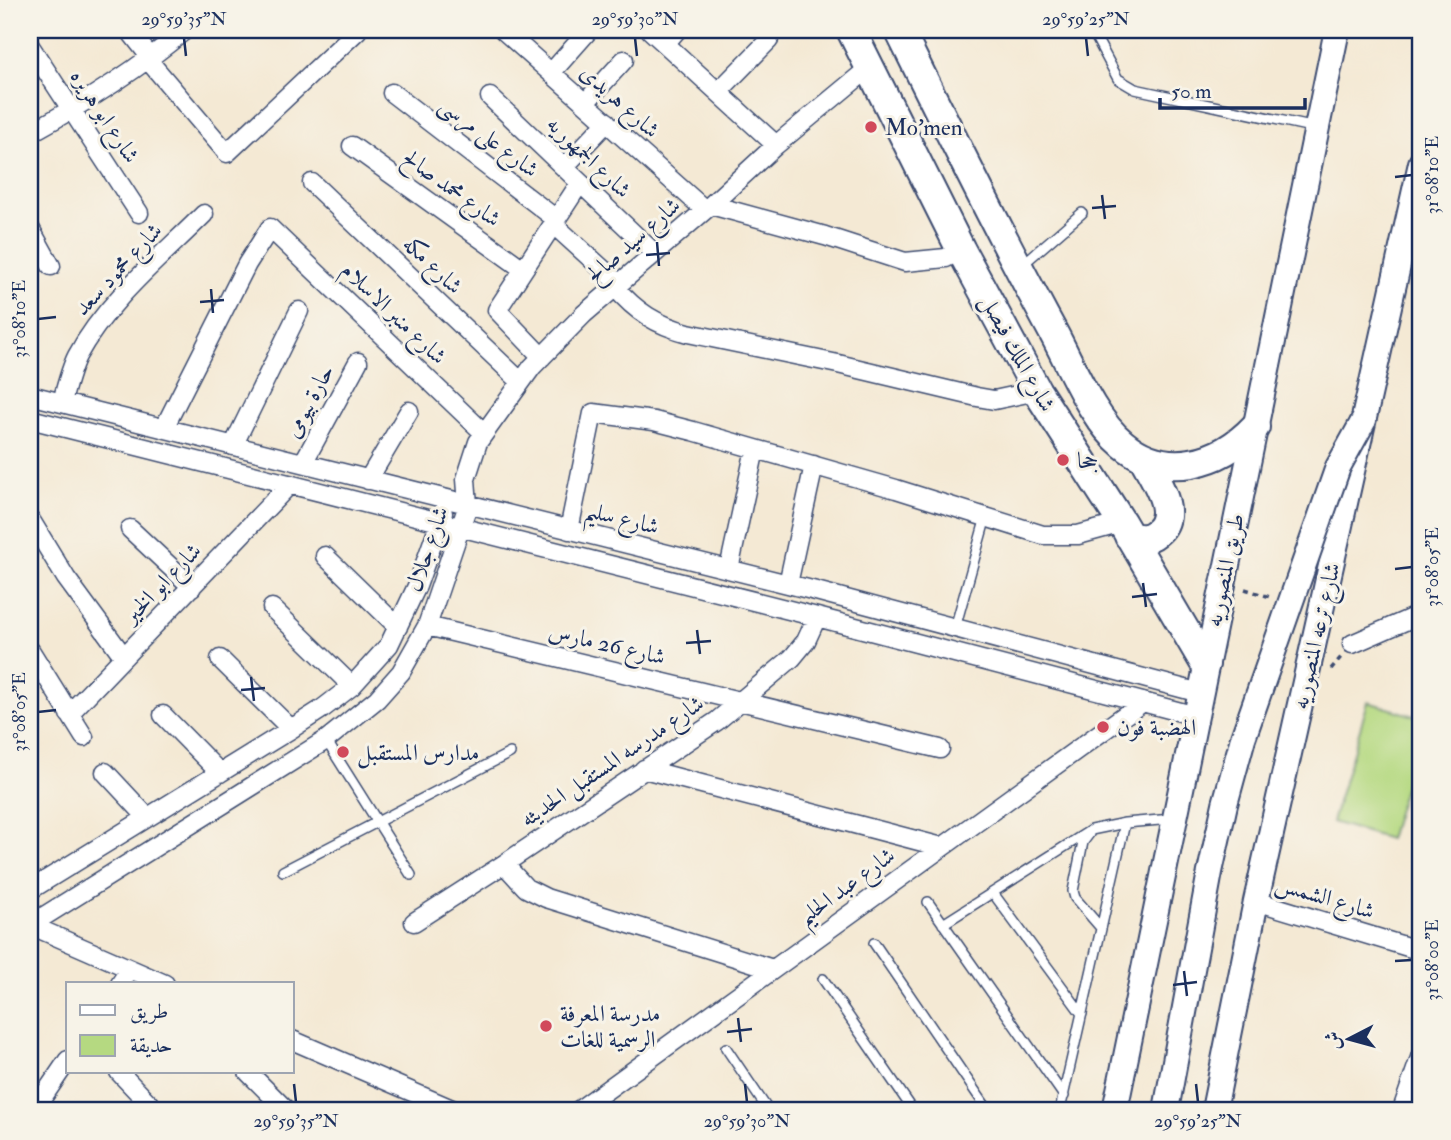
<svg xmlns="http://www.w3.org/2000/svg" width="1451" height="1140" font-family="'IM FELL Double Pica',Amiri,serif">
<rect width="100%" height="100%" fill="#f7f3e8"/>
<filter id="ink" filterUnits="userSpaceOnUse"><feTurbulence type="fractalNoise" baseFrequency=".0143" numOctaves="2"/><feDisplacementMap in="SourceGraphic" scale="14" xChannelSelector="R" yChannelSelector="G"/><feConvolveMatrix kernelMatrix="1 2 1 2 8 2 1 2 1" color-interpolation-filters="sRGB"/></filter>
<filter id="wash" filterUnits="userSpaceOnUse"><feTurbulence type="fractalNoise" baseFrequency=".00686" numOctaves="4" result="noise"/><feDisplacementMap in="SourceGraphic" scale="28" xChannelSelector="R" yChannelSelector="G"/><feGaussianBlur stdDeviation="1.57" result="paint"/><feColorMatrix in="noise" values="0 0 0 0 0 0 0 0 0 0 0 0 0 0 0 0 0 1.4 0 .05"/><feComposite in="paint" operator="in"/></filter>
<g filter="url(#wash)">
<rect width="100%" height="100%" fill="#f4e9d4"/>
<path fill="#b5d981" stroke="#688470" stroke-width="2" d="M 1368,702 L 1421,718 L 1421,732 L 1389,839 L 1332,822 Z"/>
</g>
<g filter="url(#ink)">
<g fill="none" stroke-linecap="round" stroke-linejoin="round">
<g stroke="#3c4b70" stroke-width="12">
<path id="lane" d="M 1092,30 L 1118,79 L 1135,89 L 1316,128
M 1022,265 L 1082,213
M 955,628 L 986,517
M 326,740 L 411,875
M 1089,834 L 1083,842 L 1073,891 L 1075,898 L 1101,928
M 283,871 L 510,753
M 993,893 L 1082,1014
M 928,902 L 1064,1096
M 943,924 L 1091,830 L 1125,823
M 874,943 L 988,1110
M 823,979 L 913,1110
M 726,1048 L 768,1110
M 1060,1110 L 1125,823 L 1172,819"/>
</g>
<g stroke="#3c4b70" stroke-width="21">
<path id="street" d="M 129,30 L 151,58
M 503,30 L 705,210
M 650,30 L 776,145
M 665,44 L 677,30
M 30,46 L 139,213
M 148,60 L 227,153 L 358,30
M 551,73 L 589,30
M 718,92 L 769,40
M 392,93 L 556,219
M 490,97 L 654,253
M 585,103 L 624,60
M 30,133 C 85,103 136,71 185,30
M 352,146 L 523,269
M 564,167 L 607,122
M 312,183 L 521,382
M 711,205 L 825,236 L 905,262 L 946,258 L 961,250
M 553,224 L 619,284
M 30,228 L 51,266
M 615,287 C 636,312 657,325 688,333 L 838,364 L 977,397 L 994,400 L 1037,391
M 542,357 L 497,310 L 580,183
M 30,395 L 816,591 L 1200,693
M 62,402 C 66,387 70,370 77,356 C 106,302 161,257 204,214
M 30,419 L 817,617 L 1196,716
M 164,428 L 247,264 L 270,228 L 484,433
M 233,446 L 299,311
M 303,463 L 358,362
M 368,480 L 409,411
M 30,519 L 66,578 L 124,657
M 130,529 L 192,587
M 569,530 L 593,413 L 654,421 L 693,431 L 896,489 L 1043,535 L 1078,535 L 1122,523
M 325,556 L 398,627
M 729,569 L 755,449
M 788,584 L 814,465
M 272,608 L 352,686
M 427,626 L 940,749
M 1352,644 L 1421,614
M 30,650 L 84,737
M 220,659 L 291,729
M 69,714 L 290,484
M 163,715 L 220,773
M 644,769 L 942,847
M 105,772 L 147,817
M 504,864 L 526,888 L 546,898 L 773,969
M 30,890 L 291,729 L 322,709 L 352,686 L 389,645 L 417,586 L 443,513
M 1256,901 L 1421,951
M 414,922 L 504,864 L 717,721 L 792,658 L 806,641 L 817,617
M 30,925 L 326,740 L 377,699 L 401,672 L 427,626 L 468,505 L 466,479 L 478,442 L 532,367 L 584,314 L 711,205 L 776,145 L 869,68
M 30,925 L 165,984
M 120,984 L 130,969
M 292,1040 L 454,1110
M 119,1072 L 155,1110
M 248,1072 L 286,1110
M 34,1110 L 68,1060
M 579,1110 L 1143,702
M 1402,1110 L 1421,1055"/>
</g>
<g stroke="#3c4b70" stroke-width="28">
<path id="secondary" d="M 1115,1110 L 1337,30
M 1214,1110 L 1256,901 L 1421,163"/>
</g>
<g stroke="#3c4b70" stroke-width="32">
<path id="primary" d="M 851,30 L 961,250 L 1037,391 L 1122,523 L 1205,664
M 899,30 C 949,131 999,233 1053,332 C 1072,367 1092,419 1123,444 C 1166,480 1220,464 1255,427
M 1129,536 C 1139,539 1148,540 1156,533 C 1181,514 1153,477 1143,457"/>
</g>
<path stroke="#3c4b70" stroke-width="3.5" stroke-dasharray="5 5" stroke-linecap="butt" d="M 1245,589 L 1270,597
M 1331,669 L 1342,656"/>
<use href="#lane" stroke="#fff" stroke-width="9"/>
<use href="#street" stroke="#fff" stroke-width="18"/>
<use href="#secondary" stroke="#fff" stroke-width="24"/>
<use href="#primary" stroke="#fff" stroke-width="28"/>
<g stroke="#3c4b70" stroke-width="28" stroke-linecap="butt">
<path id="secondary-bridge" d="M 1166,1110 L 1210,872 L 1225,804 L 1243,738 L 1338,467 L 1364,420"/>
</g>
<use href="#secondary-bridge" stroke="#fff" stroke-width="24"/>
</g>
</g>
<path fill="none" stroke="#1b2f5e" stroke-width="2.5" d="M 184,38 L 186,56M 635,38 L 637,56M 1086,38 L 1088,56M 1395,177 L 1412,175M 1102,195 L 1105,219M 1092,208 L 1116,206M 657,242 L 659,266M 646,255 L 670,253M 211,289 L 213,313M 200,302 L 224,300M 38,319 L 56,317M 1395,569 L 1412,567M 1143,583 L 1146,607M 1132,597 L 1157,594M 697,630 L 700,654M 686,643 L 711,641M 251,677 L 254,701M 241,690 L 265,688M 38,712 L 56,710M 1395,961 L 1412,960M 1184,971 L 1187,996M 1173,985 L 1197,982M 738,1018 L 741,1042M 727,1032 L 752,1029M 294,1084 L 296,1102M 745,1084 L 747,1102M 1196,1084 L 1198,1102"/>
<g fill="#d1495b" stroke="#f7f3e8" stroke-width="2.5">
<circle cx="871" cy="127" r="7"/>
<circle cx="1063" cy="460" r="7"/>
<circle cx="1103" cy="727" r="7"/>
<circle cx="343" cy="752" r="7"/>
<circle cx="546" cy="1026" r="7"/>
</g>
<g text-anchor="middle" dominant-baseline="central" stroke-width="6" stroke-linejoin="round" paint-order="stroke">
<g font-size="23" fill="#1b2f5e" stroke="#f7f3e8">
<text transform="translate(620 101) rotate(42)">شارع هريدى</text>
<text transform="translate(105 116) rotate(57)">شارع ابو هريره</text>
<text transform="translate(489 137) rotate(37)">شارع على مرسى</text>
<text transform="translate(589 157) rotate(44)">شارع الجمهوريه</text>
<text transform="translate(452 188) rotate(36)">شارع محمد صالح</text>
<text transform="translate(633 240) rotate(-41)">شارع سيد صالح</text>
<text transform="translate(433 265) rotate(44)">شارع مكه</text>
<text transform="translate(118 269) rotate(-47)">شارع محمود سعد</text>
<text transform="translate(394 313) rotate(44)">شارع منبر الاسلام</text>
<text transform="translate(1018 353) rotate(61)">شارع الملك فيصل</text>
<text transform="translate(309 401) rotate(-62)">حارة بيومى</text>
<text transform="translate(622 518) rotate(14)">شارع سليم</text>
<text transform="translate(427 549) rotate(-71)">شارع جلال</text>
<text transform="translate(1225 570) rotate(-78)">طريق المنصوريه</text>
<text transform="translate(162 583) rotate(-46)">شارع ابو الخير</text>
<text transform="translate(1316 636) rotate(-77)">شارع ترعه المنصوريه</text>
<text transform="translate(607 644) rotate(13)">شارع 26 مارس</text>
<text transform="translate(612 761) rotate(-34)">شارع مدرسه المستقبل الحديثه</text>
<text transform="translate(846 886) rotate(-36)">شارع عبد الحليم</text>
<text transform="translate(1325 897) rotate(17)">شارع الشمس</text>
</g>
<g font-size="23" fill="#1b2f5e" stroke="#f7f3e8" text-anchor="start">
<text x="885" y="127">Mo'men</text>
<text x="1077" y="460">جحا</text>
<text x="1117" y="727">الهضبة فون</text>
<text x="357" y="752">مدارس المستقبل</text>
<text x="560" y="1013">مدرسة المعرفة<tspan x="560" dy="26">الرسمية للغات</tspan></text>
</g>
</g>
<rect width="1451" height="1140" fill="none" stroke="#f7f3e8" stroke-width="77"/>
<rect x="66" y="982" width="228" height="91" fill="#f7f3e8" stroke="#9fa5b1" stroke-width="2"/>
<rect x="80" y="1005" width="35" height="10" fill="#ffffff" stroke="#9fa5b1" stroke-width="2"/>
<text x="130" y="1018" font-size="21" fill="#1b2f5e">طريق</text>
<rect x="80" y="1035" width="35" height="21" fill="#b5d981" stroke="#9fa5b1" stroke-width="2"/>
<text x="130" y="1052" font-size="21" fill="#1b2f5e">حديقة</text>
<g transform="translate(1349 1039) rotate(264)" stroke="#f7f3e8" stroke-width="5" paint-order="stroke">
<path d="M0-5L12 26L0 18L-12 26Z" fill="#1b2f5e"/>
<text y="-10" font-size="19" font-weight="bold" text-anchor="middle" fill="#1b2f5e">ش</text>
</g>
<path d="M1160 98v10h145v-10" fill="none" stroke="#1b2f5e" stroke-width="3.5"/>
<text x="1171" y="98" font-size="21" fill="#1b2f5e" stroke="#f7f3e8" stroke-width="5" paint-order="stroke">50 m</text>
<rect x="38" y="38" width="1374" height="1064" fill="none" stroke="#1b2f5e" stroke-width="2.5"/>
<g font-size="18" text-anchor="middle" fill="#1b2f5e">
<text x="184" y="25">29°59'35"N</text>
<text x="635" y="25">29°59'30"N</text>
<text x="1086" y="25">29°59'25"N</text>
<text transform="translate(1432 175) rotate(-90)" y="6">31°08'10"E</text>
<text transform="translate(19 319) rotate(-90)" y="6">31°08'10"E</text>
<text transform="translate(1432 567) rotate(-90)" y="6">31°08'05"E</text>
<text transform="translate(19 712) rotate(-90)" y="6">31°08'05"E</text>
<text transform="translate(1432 960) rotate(-90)" y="6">31°08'00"E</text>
<text x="296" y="1127">29°59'35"N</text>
<text x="747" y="1127">29°59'30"N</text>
<text x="1198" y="1127">29°59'25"N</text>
</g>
</svg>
